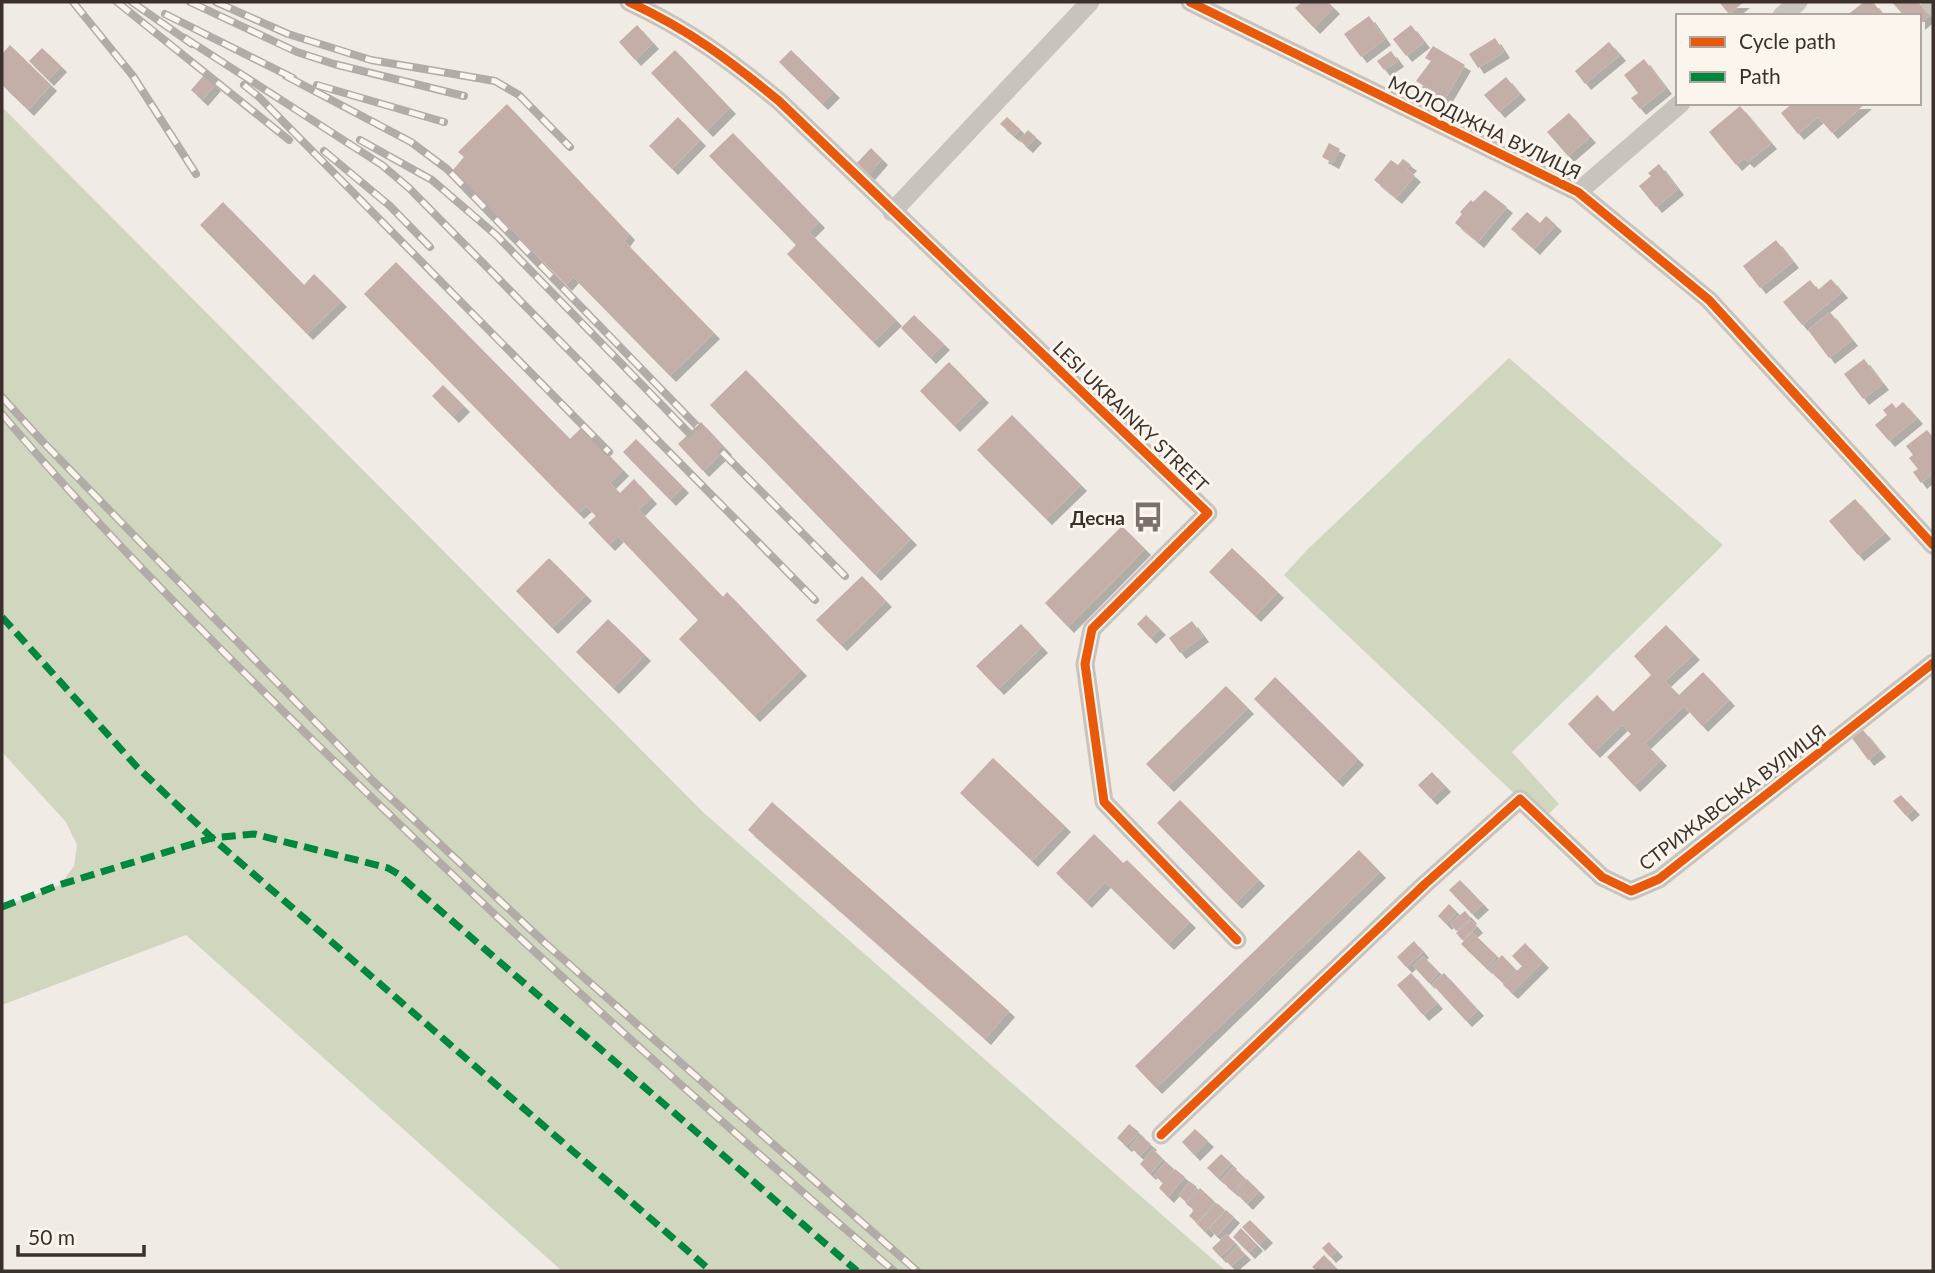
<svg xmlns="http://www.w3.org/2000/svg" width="1935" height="1273" font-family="Lato,sans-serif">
<defs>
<filter id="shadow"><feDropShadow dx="6" dy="6" stdDeviation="0" flood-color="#0004"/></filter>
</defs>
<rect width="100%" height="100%" fill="#f0ebe5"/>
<path fill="#d1d6bf" d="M 2,107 L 704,813 L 1226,1271 L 562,1271 L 186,935 L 2,1005 L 2,907 L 60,885 L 74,866 L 77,845 L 66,822 L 2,752 Z
M 1509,358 L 1723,545 L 1512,752 L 1559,804 L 1542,820 L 1284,575 L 1308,549 Z"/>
<path fill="#c3afa7" filter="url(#shadow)" d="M 1302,2 L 1328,2 L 1334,8 L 1314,28 L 1295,8 Z
M 1719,2 L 1744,2 L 1729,14 Z
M 1864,2 L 1873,2 L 1884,16 L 1846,16 Z
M 1892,2 L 1918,2 L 1930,15 L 1919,24 L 1919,16 L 1904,16 Z
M 1369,16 L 1385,39 L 1361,57 L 1344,34 Z
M 637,25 L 653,43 L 635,60 L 619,42 Z
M 1411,25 L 1424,42 L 1406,56 L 1393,39 Z
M 1495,38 L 1504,52 L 1478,68 L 1469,54 Z
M 1609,42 L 1620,55 L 1585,84 L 1575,71 Z
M 10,45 L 51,85 L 28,110 L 2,85 L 2,54 Z
M 1433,46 L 1465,65 L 1445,99 L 1416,81 L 1431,61 L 1425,58 Z
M 42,48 L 61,66 L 48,80 L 29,61 Z
M 675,50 L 730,108 L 707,131 L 651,73 Z
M 791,50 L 834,92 L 822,104 L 779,62 Z
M 1391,51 L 1398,61 L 1384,70 L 1377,61 Z
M 1644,59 L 1666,88 L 1640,109 L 1631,98 L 1638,93 L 1624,75 Z
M 204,75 L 215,85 L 202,100 L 191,90 Z
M 1506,77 L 1520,94 L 1499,112 L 1484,95 Z
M 1793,103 L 1866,103 L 1832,133 L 1818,117 L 1798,134 L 1781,113 Z
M 507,104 L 629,234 L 624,241 L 714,333 L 670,376 L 573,277 L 566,285 L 453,170 L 464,157 L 458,152 Z
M 1740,106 L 1771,143 L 1748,162 L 1744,158 L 1736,165 L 1709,132 Z
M 1569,113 L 1590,137 L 1568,156 L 1547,132 Z
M 678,117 L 700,140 L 672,169 L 649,146 Z
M 1007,117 L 1020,129 L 1014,136 L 1000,124 Z
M 1028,130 L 1036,137 L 1027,147 L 1019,140 Z
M 733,133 L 819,222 L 809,232 L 896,320 L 873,342 L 787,254 L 796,245 L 709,156 Z
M 1329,143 L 1340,149 L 1333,163 L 1322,157 Z
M 871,148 L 882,159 L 869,174 L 857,163 Z
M 1403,159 L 1411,165 L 1407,169 L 1415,176 L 1396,198 L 1374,180 L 1391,160 L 1398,165 Z
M 1659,164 L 1678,189 L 1656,207 L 1639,186 L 1651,176 L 1648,173 Z
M 1485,190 L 1507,207 L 1478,242 L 1455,223 L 1462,214 L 1460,212 L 1471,200 L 1473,202 Z
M 223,202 L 304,285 L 314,274 L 341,301 L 307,334 L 200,225 Z
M 1527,212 L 1540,223 L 1546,216 L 1556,225 L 1534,249 L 1511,229 Z
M 1776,240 L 1793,262 L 1760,288 L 1743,266 Z
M 396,262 L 570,439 L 582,427 L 623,470 L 610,483 L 620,493 L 634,479 L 651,498 L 639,510 L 723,597 L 727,592 L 801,670 L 754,716 L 679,639 L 698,620 L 618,536 L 609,545 L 588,523 L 596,516 L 586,506 L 578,513 L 364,294 Z
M 1831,279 L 1842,292 L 1802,325 L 1783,302 L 1810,280 L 1818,290 Z
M 1830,312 L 1852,340 L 1829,358 L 1808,330 Z
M 914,315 L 944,344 L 930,358 L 901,328 Z
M 1864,359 L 1883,384 L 1863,399 L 1844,374 Z
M 949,362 L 983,397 L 954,426 L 920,391 Z
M 746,370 L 911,539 L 875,575 L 710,405 Z
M 443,385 L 464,406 L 453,417 L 432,396 Z
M 1903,402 L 1917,418 L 1889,441 L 1875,425 L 1887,415 L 1883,410 L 1892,403 L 1896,408 Z
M 1012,415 L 1081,485 L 1046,519 L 977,450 Z
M 701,422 L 726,449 L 703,471 L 678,444 Z
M 1927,430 L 1933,437 L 1933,473 L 1921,483 L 1913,472 L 1918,469 L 1909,458 L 1913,455 L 1906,446 Z
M 636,439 L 683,487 L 670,500 L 623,452 Z
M 1855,499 L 1885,533 L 1858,555 L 1829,521 Z
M 1122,526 L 1145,549 L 1068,627 L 1045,603 Z
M 1232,548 L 1278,592 L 1255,616 L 1209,572 Z
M 549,558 L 586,595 L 552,628 L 516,591 Z
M 862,576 L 886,601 L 841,645 L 816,620 Z
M 1146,615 L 1160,629 L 1150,638 L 1137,624 Z
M 608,619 L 645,655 L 613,688 L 576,652 Z
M 1192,621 L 1203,636 L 1180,653 L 1169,638 Z
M 1021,624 L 1042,647 L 998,689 L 976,666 Z
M 1666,625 L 1694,654 L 1665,681 L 1679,695 L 1703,672 L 1729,700 L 1702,726 L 1684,706 L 1645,743 L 1661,760 L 1634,786 L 1607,757 L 1631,734 L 1622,725 L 1594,752 L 1568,724 L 1597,695 L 1613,712 L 1651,675 L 1634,656 Z
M 1275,677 L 1358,759 L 1337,781 L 1254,699 Z
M 1226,686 L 1248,708 L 1168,786 L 1146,764 Z
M 1863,730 L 1880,751 L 1868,760 L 1852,738 Z
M 993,758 L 1065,826 L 1032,861 L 960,793 Z
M 1432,772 L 1445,786 L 1431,799 L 1418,785 Z
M 1901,795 L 1914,809 L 1906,816 L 1893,801 Z
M 1180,800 L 1259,880 L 1236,903 L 1157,823 Z
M 772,802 L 1009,1011 L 985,1039 L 748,830 Z
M 1094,834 L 1123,863 L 1127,860 L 1190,922 L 1168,944 L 1105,882 L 1086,902 L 1056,873 Z
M 1359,850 L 1380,872 L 1156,1088 L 1135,1066 Z
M 1460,880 L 1483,904 L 1472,914 L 1449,890 Z
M 1449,904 L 1457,912 L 1446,924 L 1438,916 Z
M 1465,911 L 1471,918 L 1456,931 L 1450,923 Z
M 1471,920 L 1477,927 L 1462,940 L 1456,933 Z
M 1472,932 L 1497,956 L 1486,968 L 1461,944 Z
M 1414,941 L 1423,952 L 1406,967 L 1397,957 Z
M 1525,943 L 1543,962 L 1512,993 L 1503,985 L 1522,966 L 1512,956 Z
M 1502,955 L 1516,970 L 1503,983 L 1488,969 Z
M 1423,956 L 1439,972 L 1429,983 L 1413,966 Z
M 1411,973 L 1437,1003 L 1423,1015 L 1397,985 Z
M 1444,973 L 1478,1010 L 1466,1021 L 1432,984 Z
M 1129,1124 L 1139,1132 L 1126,1146 L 1117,1138 Z
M 1195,1129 L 1208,1141 L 1194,1155 L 1182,1142 Z
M 1140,1135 L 1151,1144 L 1140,1156 L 1130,1147 Z
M 1153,1149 L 1163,1159 L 1150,1174 L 1140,1164 Z
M 1221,1154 L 1231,1163 L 1218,1178 L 1207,1168 Z
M 1166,1162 L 1174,1169 L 1165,1181 L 1175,1169 L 1185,1177 L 1168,1197 L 1159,1188 L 1163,1183 L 1154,1175 Z
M 1233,1167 L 1245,1178 L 1233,1191 L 1221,1181 Z
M 1247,1179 L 1259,1191 L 1247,1204 L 1235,1192 Z
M 1189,1181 L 1197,1187 L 1186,1202 L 1179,1196 Z
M 1200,1188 L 1215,1202 L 1197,1223 L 1189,1216 L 1194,1210 L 1186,1204 Z
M 1217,1203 L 1225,1210 L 1205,1232 L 1197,1224 Z
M 1226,1210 L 1234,1217 L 1217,1236 L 1209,1229 Z
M 1250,1220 L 1267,1237 L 1259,1245 L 1242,1227 Z
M 1241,1228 L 1257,1245 L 1249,1253 L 1233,1237 Z
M 1227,1234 L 1235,1243 L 1220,1257 L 1212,1248 Z
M 1329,1242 L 1337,1251 L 1330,1257 L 1322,1248 Z
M 1237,1246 L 1245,1254 L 1231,1266 L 1224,1259 Z
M 1324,1255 L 1339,1271 L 1317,1271 L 1312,1267 Z"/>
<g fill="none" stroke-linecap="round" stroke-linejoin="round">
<path stroke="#c9c3be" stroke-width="19" d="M 629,2 C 689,30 728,59 779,101 L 1208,513 L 1092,629 L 1085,664 L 1104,802 L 1237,940
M 1190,2 L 1578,192 L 1709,300 L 1933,545
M 1930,2 L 1933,6
M 1782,16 L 1798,2
M 1578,192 L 1681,103
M 892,212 L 1090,2
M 1161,1135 L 1425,884 L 1520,799 L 1602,877 L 1631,891 L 1659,879 L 1933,663"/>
<g stroke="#b1aca8" stroke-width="8">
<path id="rail" d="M 73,2 L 133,76 L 196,174
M 117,2 L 289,140
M 132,2 L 192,44
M 190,2 L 297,52 L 334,64 L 464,96
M 216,2 L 288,34 L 371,60 L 495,81 L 519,95 L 570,147
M 165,14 L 293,78
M 185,38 L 382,165 L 409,188 L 815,600
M 286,76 L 411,142 L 447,169 L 697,426
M 244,85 L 259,97 L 609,452
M 317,85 L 444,122
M 360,140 L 432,180 L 496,235 L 689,433
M 324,151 L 390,206 L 430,247
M 2,397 L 42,441 L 373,781 L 546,944 L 917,1271
M 2,414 C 104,534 216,646 329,756 C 511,934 700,1105 894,1271
M 722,452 L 845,576"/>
</g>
<use href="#rail" stroke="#fbf5ee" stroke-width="5" stroke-dasharray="16" stroke-linecap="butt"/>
<path stroke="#00873e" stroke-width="7" stroke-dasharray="14 7" stroke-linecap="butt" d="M 2,617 L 137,767 L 212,838 L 711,1271
M 2,907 L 59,885 L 212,838 L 254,834 L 388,868 L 398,874 L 857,1271"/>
<g stroke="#fbf5ee" stroke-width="13">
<path id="cycleway" d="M 629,2 C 689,30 728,59 779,101 L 1208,513 L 1092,629 L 1085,664 L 1104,802 L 1237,940
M 1190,2 L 1578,192 L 1709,300 L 1933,545
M 1161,1135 L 1425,884 L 1520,799 L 1602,877 L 1631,891 L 1659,879 L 1933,663"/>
</g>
<use href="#cycleway" stroke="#e8590c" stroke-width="9"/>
</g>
<defs>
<g id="bus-bare" transform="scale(2.415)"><path d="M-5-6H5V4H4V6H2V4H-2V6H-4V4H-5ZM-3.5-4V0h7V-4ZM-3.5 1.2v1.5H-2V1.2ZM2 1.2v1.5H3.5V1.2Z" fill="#7a716c" stroke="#fbf5ee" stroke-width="2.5" paint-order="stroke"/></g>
</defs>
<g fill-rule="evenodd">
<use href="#bus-bare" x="1148" y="517"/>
</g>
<g text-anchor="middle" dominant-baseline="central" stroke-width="6" stroke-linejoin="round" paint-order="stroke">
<g font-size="19" fill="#3b302b" stroke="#fbf5ee">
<text transform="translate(1485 127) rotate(26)">МОЛОДІЖНА ВУЛИЦЯ</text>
<text transform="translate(1131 416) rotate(44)">LESI UKRAINKY STREET</text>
<text transform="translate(1732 797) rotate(-37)">СТРИЖАВСЬКА ВУЛИЦЯ</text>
</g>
<g font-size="19" font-weight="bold" fill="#3b302b" stroke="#fbf5ee" text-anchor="end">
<text x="1125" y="517">Десна</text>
</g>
</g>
<rect width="1935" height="1273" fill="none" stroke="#3b302b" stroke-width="7"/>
<rect x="1676" y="14" width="245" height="91" fill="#fbf5ee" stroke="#aea6a0" stroke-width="2"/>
<rect x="1690" y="37" width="35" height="10" fill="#e8590c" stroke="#aea6a0" stroke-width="2"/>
<text x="1739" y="49" font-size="21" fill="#3b302b">Cycle path</text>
<rect x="1690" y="72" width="35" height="10" fill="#00873e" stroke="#aea6a0" stroke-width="2"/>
<text x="1739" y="84" font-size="21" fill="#3b302b">Path</text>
<path d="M18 1245v10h126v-10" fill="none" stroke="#3b302b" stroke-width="3.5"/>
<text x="28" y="1245" font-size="21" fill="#3b302b" stroke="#fbf5ee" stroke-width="5" paint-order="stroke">50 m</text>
</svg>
